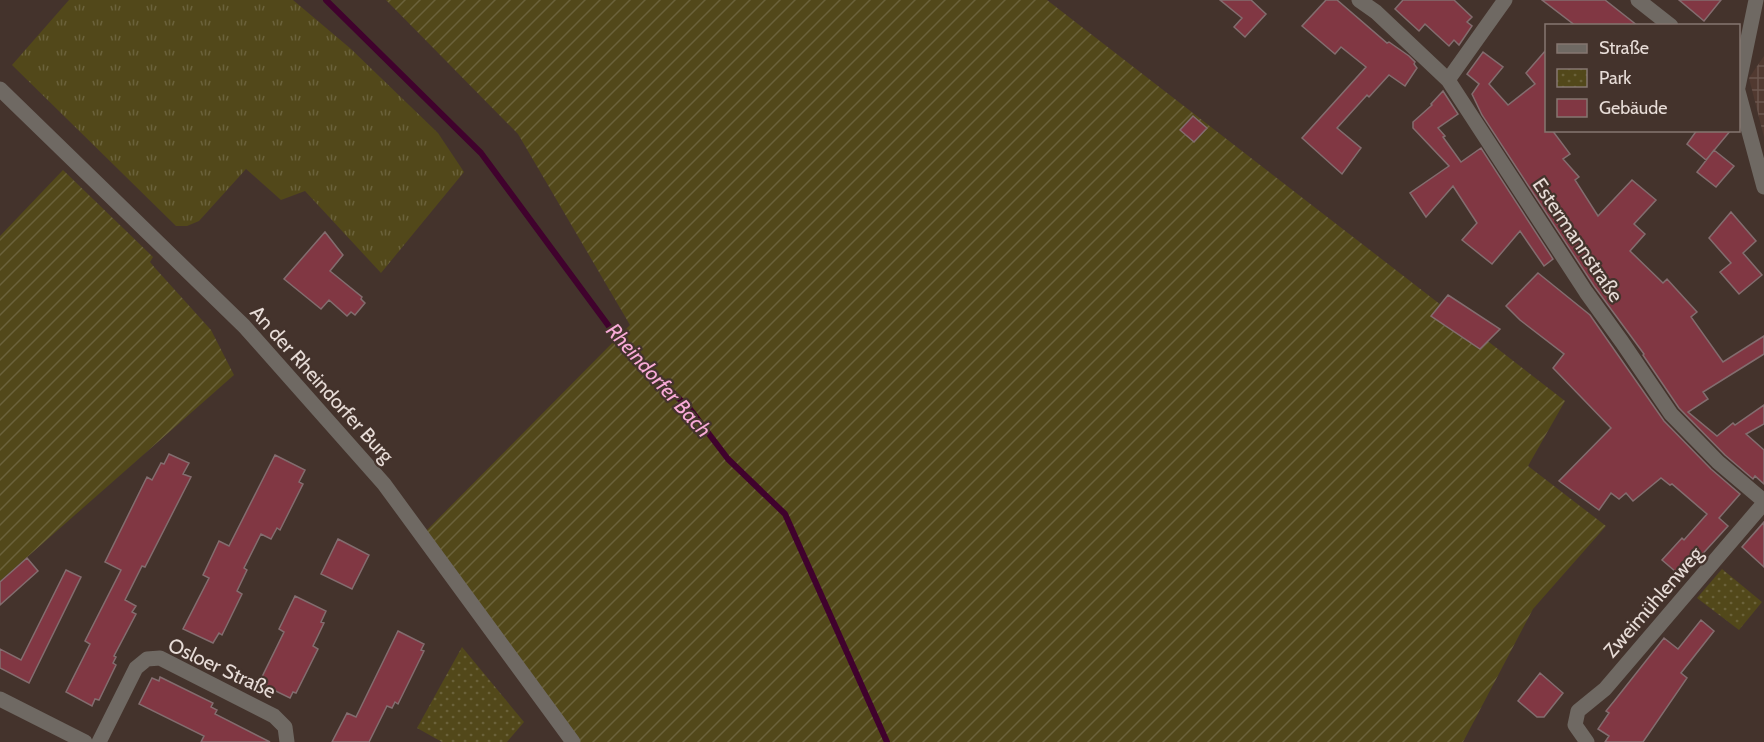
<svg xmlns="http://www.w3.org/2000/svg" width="1764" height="742" font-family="Cabin,sans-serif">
<defs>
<pattern id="industrial-grid" width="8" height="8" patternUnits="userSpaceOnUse" patternTransform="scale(1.5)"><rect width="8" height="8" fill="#513930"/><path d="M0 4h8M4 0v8" fill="none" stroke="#6a554d"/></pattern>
<pattern id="grass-tufts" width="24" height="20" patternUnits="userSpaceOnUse" patternTransform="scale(1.5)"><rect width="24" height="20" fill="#52481a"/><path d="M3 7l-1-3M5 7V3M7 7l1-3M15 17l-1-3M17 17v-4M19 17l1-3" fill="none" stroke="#6b623b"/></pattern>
<pattern id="park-dots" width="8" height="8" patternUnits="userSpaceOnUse" patternTransform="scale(1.5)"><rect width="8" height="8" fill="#52481a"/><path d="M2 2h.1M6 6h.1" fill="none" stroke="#6b623b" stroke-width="1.8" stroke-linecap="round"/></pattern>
<pattern id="garden-furrows" width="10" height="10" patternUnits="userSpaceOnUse" patternTransform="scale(1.5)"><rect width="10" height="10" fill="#52481a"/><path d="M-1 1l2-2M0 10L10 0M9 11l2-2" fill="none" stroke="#6b623b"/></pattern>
</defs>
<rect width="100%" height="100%" fill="#44332c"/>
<path fill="url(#industrial-grid)" d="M 1764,56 L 1764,137 L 1749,78 Z"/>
<path fill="url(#grass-tufts)" d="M 69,0 L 293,0 L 351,49 L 438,133 L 464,172 L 381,273 L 305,191 L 281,200 L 246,169 L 199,221 L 187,226 L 176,226 L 12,65 Z"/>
<path fill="url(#park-dots)" d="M 1722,569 L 1762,602 L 1739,630 L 1697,598 Z
M 462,647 L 524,722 L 507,742 L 442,742 L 417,728 Z"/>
<path fill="url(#garden-furrows)" d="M 386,0 L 1047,0 L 1565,401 L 1528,466 L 1606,526 L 1533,609 L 1463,742 L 579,742 L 422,535 L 630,325 L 518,134 Z
M 63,170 L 153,257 L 150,262 L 155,268 L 211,330 L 234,375 L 0,581 L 0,236 Z"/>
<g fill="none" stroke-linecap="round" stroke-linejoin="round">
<path stroke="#40022d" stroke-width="6" d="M 326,0 L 481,153 L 625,348 L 690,409 L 728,459 L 785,514 L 887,742"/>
</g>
<path fill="#813743" stroke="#836d6f" stroke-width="1.5" d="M 1220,0 L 1251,0 L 1266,14 L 1245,37 L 1234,27 L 1242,18 Z
M 1326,0 L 1337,0 L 1387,43 L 1389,42 L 1409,56 L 1415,62 L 1414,64 L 1417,68 L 1405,86 L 1389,75 L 1369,97 L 1367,95 L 1337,128 L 1361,148 L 1342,174 L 1302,138 L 1366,67 L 1341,47 L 1335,54 L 1302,26 Z
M 1403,0 L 1454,0 L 1472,17 L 1467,22 L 1472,26 L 1459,45 L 1454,40 L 1449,46 L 1425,24 L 1419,31 L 1395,9 Z
M 1542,0 L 1605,0 L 1638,26 L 1576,26 Z
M 1679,0 L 1721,0 L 1704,21 Z
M 1546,50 L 1546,130 L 1552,130 L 1570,154 L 1563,159 L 1579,177 L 1575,180 L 1598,216 L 1632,180 L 1656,200 L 1634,224 L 1645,234 L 1630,251 L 1663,283 L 1667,279 L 1697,312 L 1691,317 L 1723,362 L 1764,336 L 1764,354 L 1703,392 L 1708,399 L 1688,412 L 1717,436 L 1733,423 L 1735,425 L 1764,405 L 1764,424 L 1746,434 L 1764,450 L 1764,484 L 1755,476 L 1753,479 L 1725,455 L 1679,408 L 1643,355 L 1644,354 L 1594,286 L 1482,115 L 1472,94 L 1479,84 L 1467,74 L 1483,52 L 1503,67 L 1489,84 L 1508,105 L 1535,84 L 1526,73 Z
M 1443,91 L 1458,114 L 1438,128 L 1445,136 L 1443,137 L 1461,162 L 1481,148 L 1553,259 L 1544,266 L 1520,231 L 1492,264 L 1462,240 L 1477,223 L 1453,186 L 1426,217 L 1410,193 L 1449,166 L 1413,128 L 1413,122 L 1432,105 L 1431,104 Z
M 1193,116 L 1207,128 L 1194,142 L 1180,130 Z
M 1697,130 L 1731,130 L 1706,160 L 1687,144 Z
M 1714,150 L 1734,166 L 1716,187 L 1697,172 Z
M 1731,212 L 1756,241 L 1743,253 L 1762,275 L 1739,294 L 1720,272 L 1731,263 L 1709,238 Z
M 325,232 L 343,255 L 330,271 L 362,297 L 361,299 L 365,303 L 355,315 L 351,312 L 347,316 L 329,300 L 321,309 L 284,279 Z
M 1538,273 L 1590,315 L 1664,421 L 1711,469 L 1740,494 L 1719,518 L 1728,526 L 1687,571 L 1681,566 L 1676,572 L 1662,560 L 1682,538 L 1684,540 L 1707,514 L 1672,484 L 1670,485 L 1661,478 L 1633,501 L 1626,493 L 1619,499 L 1611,493 L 1599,510 L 1559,481 L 1611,428 L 1553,368 L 1564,354 L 1520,320 L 1506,306 Z
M 1448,295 L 1500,329 L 1480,349 L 1431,316 Z
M 169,454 L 189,463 L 183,474 L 191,477 L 145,567 L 142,566 L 125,600 L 136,606 L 132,612 L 136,614 L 114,656 L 116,657 L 113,663 L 116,665 L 99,700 L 95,699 L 92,706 L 66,692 L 90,644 L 85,641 L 121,570 L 105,562 L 147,477 L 152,480 L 161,463 L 164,464 Z
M 275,455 L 305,470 L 299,482 L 303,484 L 280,530 L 277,528 L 271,539 L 261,534 L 244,568 L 247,570 L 237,591 L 242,594 L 222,635 L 219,633 L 213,643 L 183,629 L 209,578 L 203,575 L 219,541 L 229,546 Z
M 1764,522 L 1764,567 L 1742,547 Z
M 338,539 L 369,555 L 352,589 L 321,574 Z
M 27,558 L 38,571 L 0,605 L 0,582 Z
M 66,570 L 81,577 L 29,683 L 0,668 L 0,649 L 21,660 Z
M 295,596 L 326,611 L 321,622 L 324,623 L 313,646 L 318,649 L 296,693 L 293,692 L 290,698 L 259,683 L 284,632 L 279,629 Z
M 1701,620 L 1714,631 L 1681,673 L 1687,678 L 1643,742 L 1605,742 L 1609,736 L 1598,729 L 1609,713 L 1606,711 L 1615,700 L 1664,638 L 1678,649 Z
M 398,631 L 424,644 L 421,650 L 424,651 L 398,704 L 395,702 L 392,708 L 387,706 L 369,742 L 332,742 L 347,713 L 356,717 Z
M 1540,673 L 1563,693 L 1544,717 L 1537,717 L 1518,701 Z
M 160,677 L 213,703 L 211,707 L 217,710 L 215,714 L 270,742 L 201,742 L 204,736 L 139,704 L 152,678 L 159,681 Z"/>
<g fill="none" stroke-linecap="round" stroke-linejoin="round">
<path stroke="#6f6963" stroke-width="15" d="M 1359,0 L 1376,12 L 1448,80 L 1586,292 L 1622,342 L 1671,414 L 1718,462 L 1764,501
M 1638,0 L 1671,26
M 1448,80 L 1505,0
M 1738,87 L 1756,0
M 0,89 L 244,326 L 384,484 L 573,742
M 1738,91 L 1764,187
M 0,699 L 85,742
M 99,742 L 136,668 L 147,659 L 160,658 L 274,716 L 285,727 L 287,742
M 1587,742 L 1575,725 L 1578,711 L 1605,689 L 1764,503"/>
</g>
<g text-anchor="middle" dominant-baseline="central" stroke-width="4.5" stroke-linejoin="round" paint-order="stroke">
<g font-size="20" fill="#e7dcd7" stroke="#44332c">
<text transform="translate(1578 240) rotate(56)">Estermannstraße</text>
<text transform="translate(322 384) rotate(48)">An der Rheindorfer Burg</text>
<text transform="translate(1653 602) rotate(-49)">Zweimühlenweg</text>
<text transform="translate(222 668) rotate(25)">Osloer Straße</text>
</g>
<g font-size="21" font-style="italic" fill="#f8aad7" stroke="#44332c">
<text transform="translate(659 380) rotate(48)">Rheindorfer Bach</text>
</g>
</g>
<rect x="1545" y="24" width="195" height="108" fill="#44332c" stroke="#857770" stroke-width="1.5"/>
<rect x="1557" y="44" width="30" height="9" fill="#6f6963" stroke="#857770" stroke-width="1.5"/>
<text x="1599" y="54" font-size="18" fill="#e7dcd7">Straße</text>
<rect x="1557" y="69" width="30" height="18" fill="url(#park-dots)" stroke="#857770" stroke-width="1.5"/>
<text x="1599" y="84" font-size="18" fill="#e7dcd7">Park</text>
<rect x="1557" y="99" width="30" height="18" fill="#813743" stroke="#857770" stroke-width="1.5"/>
<text x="1599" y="114" font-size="18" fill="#e7dcd7">Gebäude</text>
</svg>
